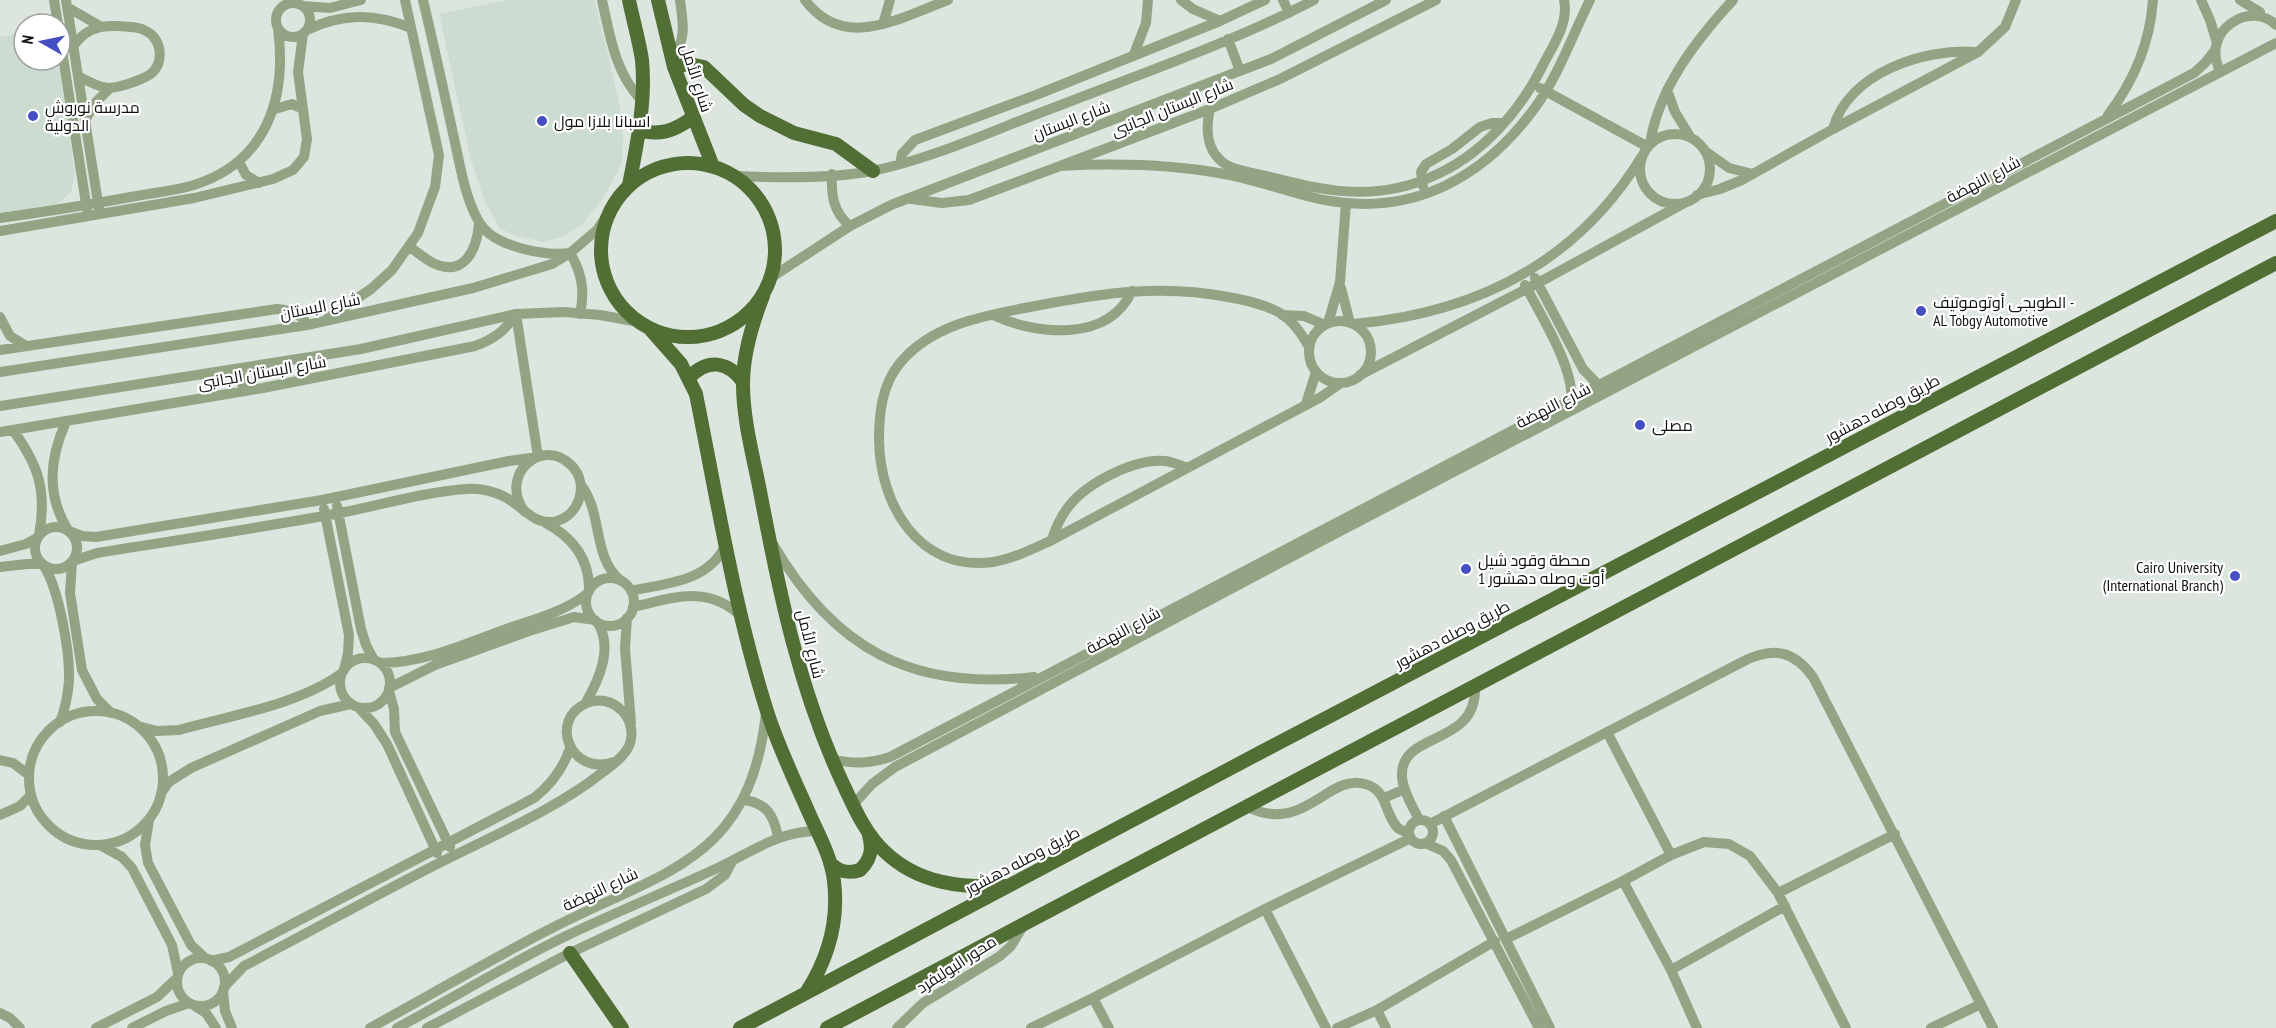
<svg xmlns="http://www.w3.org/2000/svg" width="2276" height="1028" font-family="'PT Sans Narrow',Cairo,sans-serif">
<rect width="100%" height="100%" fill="#dce6df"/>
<path fill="#ccdcd0" d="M 507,0 L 595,0 L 619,102 L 623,139 L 622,163 L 602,200 L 582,225 L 561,237 L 543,242 L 517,236 L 499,228 L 484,199 L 471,160 L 439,14 Z
M 24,33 L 24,60 L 58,60 L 75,173 L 71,192 L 57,204 L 0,213 L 0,36 Z"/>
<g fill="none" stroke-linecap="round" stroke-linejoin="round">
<path stroke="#93a485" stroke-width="10" d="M 54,0 L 58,24
M 66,0 L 99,209
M 423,0 C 434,46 444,92 454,138 C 460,165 465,198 479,222 C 493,247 544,256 570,253 C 582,273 585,291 580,314
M 602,0 C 610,36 615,72 641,100
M 805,0 C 844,52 899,18 948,0
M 1181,0 L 1193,9 L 1220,21
M 1283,0 L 1289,13
M 2201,0 L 2210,20 L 2216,40
M 2240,0 L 2260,12
M276 20a17 17 0 1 1 34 0a17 17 0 1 1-34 0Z
M 303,6 L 330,8 L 361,0
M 67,7 L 100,26
M 883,24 L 890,0
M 307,30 C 342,13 375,13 411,28
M 60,38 L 87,210
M 1228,39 L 1240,71
M 73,47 C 84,30 98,25 117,26 C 126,27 136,26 144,30 C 161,37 165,60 152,73 C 146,78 138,80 131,83 C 124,85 116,88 108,88 C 98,87 87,81 78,76
M 1134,54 L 1146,23 L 1148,0
M 672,59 C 687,40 683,22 680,0
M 2220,71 C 2200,30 2251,0 2276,25
M 1540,88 L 1648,147
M 1667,90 L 1675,112 L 1691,138
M 275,109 L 292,104 L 303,109
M 1210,109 C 1206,126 1206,147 1220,160 C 1230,170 1249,172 1262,175 C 1321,190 1372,203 1431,177 C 1481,156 1520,112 1544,63 C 1554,44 1569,22 1564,0
M 2108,115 C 2134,81 2150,43 2153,0
M 85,120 L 96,102 L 110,88
M 1833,129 C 1848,73 1924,48 1976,52
M1640 169a35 35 0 1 1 70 0a35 35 0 1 1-70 0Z
M 1650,144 C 1658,89 1696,40 1733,0
M 1705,151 L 1729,168 L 1753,174
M 239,162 L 246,175 L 259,183
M 900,164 L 902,154 L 915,140 L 1036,95 L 1220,21 L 1265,0
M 1060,166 C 1115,163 1170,164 1224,174 C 1260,180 1294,195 1330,201 C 1415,215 1484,177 1534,109 C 1558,77 1572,36 1590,0
M 832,174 C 831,195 833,212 850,226
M 736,176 C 779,178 830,179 872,171 C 932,159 996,129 1053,108 C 1140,74 1231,43 1314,0
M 1423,186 L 1421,172 L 1426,164 L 1452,149 L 1480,127 L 1492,123 L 1503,123
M 1697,195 L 1720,189 L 1742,180 L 1833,129 L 1978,52 L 2005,27 L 2016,0
M 911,199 L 942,203 L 969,200 L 1060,166 L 1210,109 L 1280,79 L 1436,0
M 0,218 C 44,212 87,205 131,197 C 151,193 174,191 194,185 C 267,162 287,98 278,28
M 0,231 L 194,198 L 273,179 L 293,170 L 304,157 L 307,139 L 298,72 L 303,34
M 410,247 C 417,252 425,259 433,263 C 465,278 477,249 479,223
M 772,277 L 850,226 L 891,205 L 1271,59 L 1386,0
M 1535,278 L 1583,369 L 1603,390
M 1525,285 C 1540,314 1575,369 1571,400
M 1341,288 L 1350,323
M 993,315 C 1036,335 1108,343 1132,291
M 1282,315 L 1304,316 L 1325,325
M 0,317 L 10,336 L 26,346
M 328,318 L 371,289 L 392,270 L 418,233 L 435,187 L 439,155 L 405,0
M1309 352a31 31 0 1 1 62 0a31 31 0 1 1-62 0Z
M 1328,323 L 1340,282 L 1346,203
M 1354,324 C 1476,313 1577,263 1642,156
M 1309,347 C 1302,334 1293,321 1280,313 C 1264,304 1246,300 1228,297 C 1160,284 1103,293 1035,306 C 988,315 933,323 900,363 C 882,385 879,412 879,440 C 880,504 918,572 993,562 C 1012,559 1030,550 1048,542 L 1321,397 L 1341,383
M 0,350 L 277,309 C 288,310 302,313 307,325
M 240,368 L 243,391
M 0,372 L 307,325 L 473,288 L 552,264 L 570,253 L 597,230 L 616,202
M 1360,375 L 1538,283 L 1686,202
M 1306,404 L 1316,372
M 0,406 L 361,349 L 516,314 L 564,312 L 600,315 L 639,322
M 66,422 C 49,459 46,495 68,530
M 13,430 C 39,466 47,491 39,535
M 0,432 L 263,388 L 475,346 C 494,339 505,331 516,314
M 581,485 C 603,513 592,556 620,580
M 337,506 L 361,629 L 366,645 L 374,660
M 324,509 L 349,635 L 348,653 L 344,670
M 544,522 C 571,536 590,558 589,591
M35 548a21 21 0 1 1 42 0a21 21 0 1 1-42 0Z
M 69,531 L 82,536 L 96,537 L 322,500 L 509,461 L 538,457 L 516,314
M 1052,539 C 1056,527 1061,516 1069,506 C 1087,483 1135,458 1165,461 C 1173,462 1180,465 1187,468
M 773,544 C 834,649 912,691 1034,677
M 0,551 L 26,544 L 37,538
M 73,561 L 97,553 C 178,540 259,528 340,513 C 381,505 424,492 466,489 C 479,488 493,491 505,497 C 523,506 534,527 557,521 C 580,514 589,484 572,466 C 543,435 497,475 525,512
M 72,563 L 70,593 L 82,670 L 97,699 L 111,713
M 44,566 C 59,590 70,651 69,681 C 68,695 65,709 60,722
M 0,567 L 27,564 L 42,564
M586 602a24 24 0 1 1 48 0a24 24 0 1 1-48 0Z
M 631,591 C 667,583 709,582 726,544
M 633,607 C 673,598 707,584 741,616
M 627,618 L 625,648 L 631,723
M340 683a25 25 0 1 1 50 0a25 25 0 1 1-50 0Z
M 380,663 C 425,663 467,643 509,628 C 536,619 566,611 588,593
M 389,688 L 435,665 L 529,631 L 574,617 L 595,620
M 389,691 L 394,709 L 395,732 L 450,847
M 585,704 C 599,680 614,647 597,622
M 358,707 L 374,724 L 387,744 L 437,853
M29 778a67 67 0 1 1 134 0a67 67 0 1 1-134 0Z
M 138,726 L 157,731 L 179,730 C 229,716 301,704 342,673
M 1607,732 L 1671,855
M 831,759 C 852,764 869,764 890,757 L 2194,73 L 2205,63 L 2215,50
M 0,760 L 13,763 L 29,775
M 161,793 L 169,782 L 191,768 L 320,711 L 351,704
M 1384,798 L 1405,789
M 744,800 C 767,803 774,816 778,837
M 853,805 L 872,784 L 895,767 L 1327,538 L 2276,43
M 1248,807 C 1304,835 1328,773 1365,784 C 1388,790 1384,813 1397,827 C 1400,831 1405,831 1409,833
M 0,815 L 20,806 L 31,795
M 1444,816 L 1550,1028
M 149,820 L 145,845 L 148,863 L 191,945 L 205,958
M 1419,820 C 1413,807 1403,791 1402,777 C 1399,730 1477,748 1475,687
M1409 832a12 12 0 1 1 24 0a12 12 0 1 1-24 0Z
M 1430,824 L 1746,660 C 1775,647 1794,651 1813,677 L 1993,1028
M 1425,843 L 1443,851 L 1451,860 L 1539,1028
M 102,846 L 122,857 L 132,868 L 172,945 L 178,973
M 1623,881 L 1671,970 L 1697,1028
M 1778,893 L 1895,834
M 1265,909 L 1326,1028
M 1506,939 L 1623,881 L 1671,855 L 1704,842 L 1729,844 L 1750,856 L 1778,893 L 1846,1028
M177 982a24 24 0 1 1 48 0a24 24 0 1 1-48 0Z
M 211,961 L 229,957 L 534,798 C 552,784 563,769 570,748
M 1671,970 L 1785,906
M 224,987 L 244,966 C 310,932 374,896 441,862 C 493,836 558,808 603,772 C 612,765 624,757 629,746 C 640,720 613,692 587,703 C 548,719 570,777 614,762
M 223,991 L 225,1011 L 232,1028
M 1093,998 L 1109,1028
M 195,1006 L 206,1013 L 216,1028
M 1377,1010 L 1386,1028
M 0,1013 L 10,1018 L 20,1028
M 96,1028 L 157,997 L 176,979
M 132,1028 L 166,1011 L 189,1003
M 370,1028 C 433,994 494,957 558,925 C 670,869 750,858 766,713
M 397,1028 C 453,998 508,964 566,936 C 614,913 663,893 711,871 C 747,855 777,831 817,831
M 427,1028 L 570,953 L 706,889 L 725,875 L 733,860
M 897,1028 L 923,1003 L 1000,956 L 1011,946 L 1026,921
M 1031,1028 L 1093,998 L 1265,909 L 1411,838
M 1337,1028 L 1377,1010 L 1495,941
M 1931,1028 L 1981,1004"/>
<path stroke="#516e34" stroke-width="14" d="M 658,0 L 674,67 L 712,164
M 674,67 L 689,64 L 704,67 L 744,105 L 760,116 L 794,133 L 836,144 L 873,171
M 638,130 C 660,136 674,131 692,118
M601 250a87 87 0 1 1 174 0a87 87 0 1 1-174 0Z
M 629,185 C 637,145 646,101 642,60 C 639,40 633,20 629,0
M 763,296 C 752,324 743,353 743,384 C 743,419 753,456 760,491 C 779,592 800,693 844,786 C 855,809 865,833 884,851 C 918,884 961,888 1006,886
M 651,330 L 681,364 L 696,394 C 717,499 734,606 766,708 C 777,744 794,779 809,813 C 819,836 831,856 834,881 C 839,922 828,959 806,993
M 689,378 C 707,358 728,361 743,382
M 830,863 C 839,872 848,874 860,870 C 871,860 873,849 869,835
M 570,953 L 622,1028
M 740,1028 L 1267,749 L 2276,221
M 827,1028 L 2276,263"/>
</g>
<g fill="#454ec3" stroke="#fff" stroke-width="2">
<circle cx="33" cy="116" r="6"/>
<circle cx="542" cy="121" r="6"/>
<circle cx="1921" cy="311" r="6"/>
<circle cx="1640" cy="425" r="6"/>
<circle cx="1466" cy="569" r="6"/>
<circle cx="2235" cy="576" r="6"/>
</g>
<g text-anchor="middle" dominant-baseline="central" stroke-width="4.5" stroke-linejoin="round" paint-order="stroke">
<g font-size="16" fill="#0f1210" stroke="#fff">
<text transform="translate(697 78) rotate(72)">شارع الأمل</text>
<text transform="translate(1172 107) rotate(-22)">شارع البستان الجانبى</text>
<text transform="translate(1071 120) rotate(-21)">شارع البستان</text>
<text transform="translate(1983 179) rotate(-28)">شارع النهضة</text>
<text transform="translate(320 306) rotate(-11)">شارع البستان</text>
<text transform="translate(262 372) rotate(-10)">شارع البستان الجانبى</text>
<text transform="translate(1553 405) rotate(-27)">شارع النهضة</text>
<text transform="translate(1882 408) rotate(-28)">طريق وصله دهشور</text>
<text transform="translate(1123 630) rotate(-28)">شارع النهضة</text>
<text transform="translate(1452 634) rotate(-28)">طريق وصله دهشور</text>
<text transform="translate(811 644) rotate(76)">شارع الأمل</text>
<text transform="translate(1022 860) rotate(-28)">طريق وصله دهشور</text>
<text transform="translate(600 889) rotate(-25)">شارع النهضة</text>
<text transform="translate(956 964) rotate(-33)">محور البوليفرد</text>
</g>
<g font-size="16" fill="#0f1210" stroke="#fff" text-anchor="start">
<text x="45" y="107">مدرسة نوروش<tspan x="45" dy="18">الدولية</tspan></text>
<text x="554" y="121">اسبانا بلازا مول</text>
<text x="1933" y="302">الطوبجى أوتوموتيف -<tspan x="1933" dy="18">AL Tobgy Automotive</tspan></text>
<text x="1652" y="425">مصلى</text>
<text x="1478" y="560">محطة وقود شيل<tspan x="1478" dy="18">أوت وصله دهشور 1</tspan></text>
<text x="2223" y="567" text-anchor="end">Cairo University<tspan x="2223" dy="18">(International Branch)</tspan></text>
</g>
</g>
<g transform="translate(42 42) rotate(279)"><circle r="28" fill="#ffffff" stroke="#9fa09f" stroke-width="1.5"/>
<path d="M0-4.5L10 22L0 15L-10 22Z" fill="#454ec3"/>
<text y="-9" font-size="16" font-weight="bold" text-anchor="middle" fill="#0f1210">N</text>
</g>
</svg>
